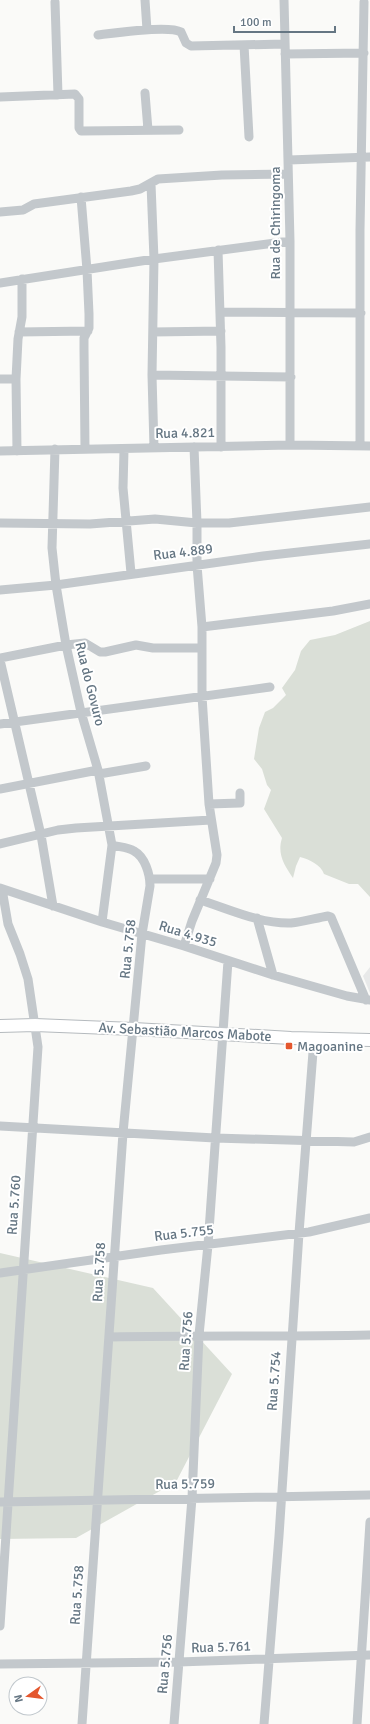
<svg xmlns="http://www.w3.org/2000/svg" width="370" height="1724" font-family="Signika,sans-serif">
<rect width="100%" height="100%" fill="#fafaf8"/>
<path fill="#e8e9e9" d="M 370,967 L 370,993 L 363,976 Z"/>
<path fill="#dadfd7" d="M 370,621 L 370,897 L 358,884 L 349,884 L 324,874 C 321,865 309,859 300,857 L 296,866 L 293,878 C 284,865 277,854 282,838 L 264,809 L 271,790 L 267,785 L 262,769 L 254,759 L 259,728 L 265,712 L 273,708 L 286,695 L 282,688 L 295,670 L 301,651 L 310,640 L 335,635 Z
M 0,1253 L 153,1288 L 232,1374 L 176,1482 L 76,1538 L 0,1539 Z"/>
<g fill="none" stroke-linecap="round" stroke-linejoin="round">
<g stroke="#b5babe" stroke-width="14">
<path id="major" d="M 0,1026 L 35,1025 L 134,1029 L 291,1038 L 370,1040"/>
</g>
<path stroke="#c3c8cc" stroke-width="9" d="M 145,0 L 147,30
M 284,0 L 290,241 L 290,445
M 55,2 L 58,95
M 98,35 C 114,33 169,25 181,32 L 186,43 L 191,46 L 285,44
M 244,45 L 249,137
M 285,54 L 364,53
M 145,93 L 148,130
M 0,97 L 75,94 L 79,99 L 79,128 L 81,131 L 179,130
M 289,160 L 370,157
M 151,184 L 154,259 L 152,375 L 154,448
M 81,197 L 87,270 L 89,314 L 89,328 L 84,338 L 84,348 L 85,449
M 0,212 L 23,210 L 34,204 L 131,191 L 140,189 L 158,179 L 222,175 L 288,174
M 218,250 L 221,347 L 221,447
M 0,283 L 154,259 L 290,241
M 220,312 L 361,313
M 19,332 L 88,331
M 153,332 L 221,331
M 152,375 L 291,377
M 0,379 L 16,379
M 360,445 L 360,230 L 364,2
M 55,449 L 52,548 L 56,585 L 66,645 L 81,712 L 98,770 L 112,845 L 102,922
M 124,450 L 123,488 L 131,573
M 0,451 L 290,445 L 370,446
M 17,451 L 16,379 L 18,339 L 22,317 L 22,279
M 0,523 L 90,524 L 155,519 L 197,523 L 229,523 L 370,507
M 0,590 L 56,585 L 263,556 L 370,544
M 202,627 L 333,611 L 370,604
M 0,658 L 66,645 L 85,643 L 100,652 L 105,652 L 136,645 L 153,648 L 202,648
M 0,660 L 41,835 L 53,906
M 0,724 L 270,687
M 99,774 L 146,766
M 0,789 L 98,770
M 209,804 L 240,803 L 240,793
M 0,844 L 58,830 L 76,828 L 211,820
M 150,879 L 210,879
M 0,888 L 102,922 L 184,946 L 273,975 L 347,996 L 370,1000
M 200,900 C 229,909 260,924 291,923 C 303,922 316,918 328,916 L 331,917 L 366,1000
M 257,918 L 273,975
M 184,946 L 192,921 L 216,863 L 217,855 L 209,804 L 202,696 L 202,627 L 197,565 L 197,523 L 194,447
M 0,1126 L 215,1138 L 354,1142 L 370,1137
M 0,1273 L 161,1250 L 309,1232 L 370,1218
M 110,1337 C 196,1335 283,1337 370,1335
M 0,1502 L 370,1495
M 0,1626 L 38,1047 L 28,979 L 20,954 L 8,924 L 2,889
M 0,1664 L 179,1662 L 370,1655
M 82,1724 L 123,1133 L 142,934 L 150,886 C 150,874 145,857 134,851 C 128,847 119,847 112,845
M 174,1724 L 192,1498 L 199,1335 L 208,1245 L 228,961
M 264,1724 L 279,1536 L 299,1233 L 314,1039
M 357,1724 L 370,1522"/>
<use href="#major" stroke="#fff" stroke-width="12"/>
</g>
<rect fill="#e4572e" stroke="#fff" stroke-width="1.5" x="285" y="1042" width="8" height="8" rx="2"/>
<g text-anchor="middle" dominant-baseline="central" stroke-width="4" stroke-linejoin="round" paint-order="stroke">
<g font-size="14" fill="#657683" stroke="#fff">
<text transform="translate(275 223) rotate(-90)">Rua de Chiringoma</text>
<text transform="translate(185 433) rotate(-1)">Rua 4.821</text>
<text transform="translate(183 552) rotate(-7)">Rua 4.889</text>
<text transform="translate(90 684) rotate(76)">Rua do Govuro</text>
<text transform="translate(188 934) rotate(17)">Rua 4.935</text>
<text transform="translate(128 949) rotate(-84)">Rua 5.758</text>
<text transform="translate(185 1032) rotate(3)">Av. Sebastião Marcos Mabote</text>
<text transform="translate(14 1205) rotate(-86)">Rua 5.760</text>
<text transform="translate(184 1233) rotate(-7)">Rua 5.755</text>
<text transform="translate(99 1272) rotate(-87)">Rua 5.758</text>
<text transform="translate(186 1341) rotate(-86)">Rua 5.756</text>
<text transform="translate(274 1381) rotate(-86)">Rua 5.754</text>
<text transform="translate(185 1484) rotate(-1)">Rua 5.759</text>
<text transform="translate(77 1595) rotate(-86)">Rua 5.758</text>
<text transform="translate(221 1647) rotate(-2)">Rua 5.761</text>
<text transform="translate(165 1664) rotate(-85)">Rua 5.756</text>
</g>
<g font-size="14" fill="#657683" stroke="#fff" text-anchor="start">
<text x="297" y="1046">Magoanine</text>
</g>
</g>
<g transform="translate(28 1696) rotate(256)"><circle r="19" fill="#ffffff" stroke="#c1c8cd"/>
<path d="M0-3L7 15L0 10L-7 15Z" fill="#e4572e"/>
<text y="-6" font-size="11" font-weight="bold" text-anchor="middle" fill="#657683">N</text>
</g>
<path d="M234 26v6h101v-6" fill="none" stroke="#657683" stroke-width="2"/>
<text x="240" y="26" font-size="12" fill="#657683" stroke="#ffffff" stroke-width="3" paint-order="stroke">100 m</text>
</svg>
